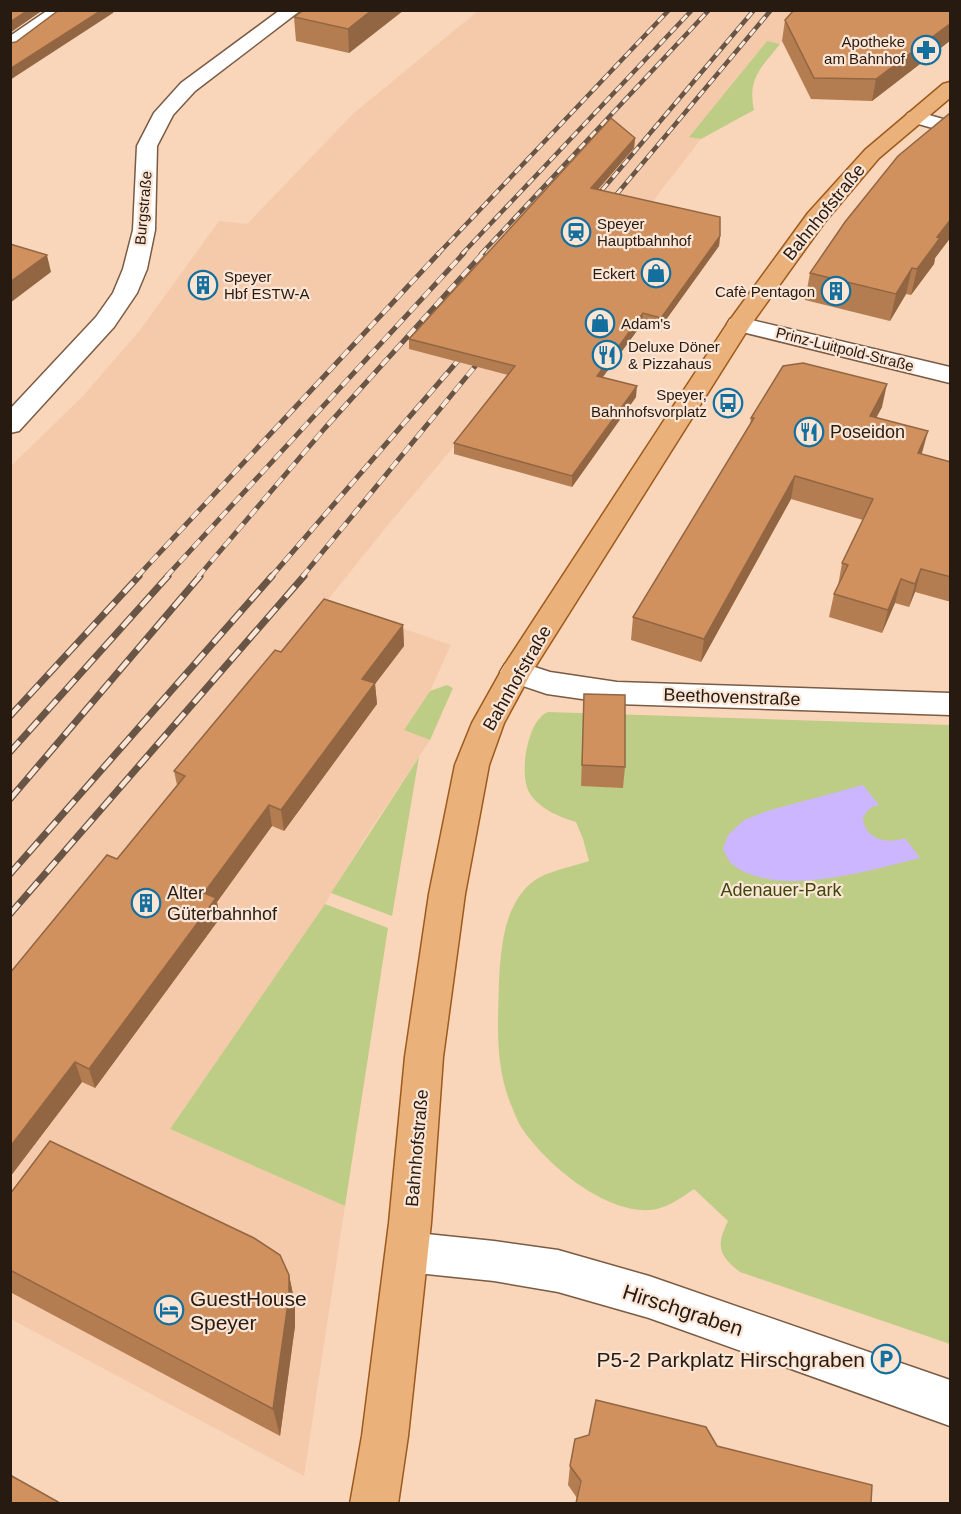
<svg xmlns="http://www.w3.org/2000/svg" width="961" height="1514" font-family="Helvetica,sans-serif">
<rect width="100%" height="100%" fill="#f9d5ba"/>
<path fill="#f5caaa" d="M 478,11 L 794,11 L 787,18 L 800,21 L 780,44 L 767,41 L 690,136 L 701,139 L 656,197 L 515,374 L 392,520 L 326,602 L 451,645 L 430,691 L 404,730 L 430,740 L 365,838 L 325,904 L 170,1129 L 345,1206 L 304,1476 L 11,1319 L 11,466 L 83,396 L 140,330 L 219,221 L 247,224 L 354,113 Z"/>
<path fill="#becd85" d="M 767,41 L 780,44 C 762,67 747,78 754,110 L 701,139 L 689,137 Z
M 447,685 L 453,688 L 430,740 L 404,730 L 430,691 Z
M 548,712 L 950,725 L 950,1344 L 740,1272 C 718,1255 716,1246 728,1221 L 694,1189 C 681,1198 666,1209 650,1210 C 603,1213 545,1163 521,1127 C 516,1118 512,1107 508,1097 C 495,1059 498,1020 499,981 C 501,950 503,915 524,890 C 540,871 566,869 589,861 L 583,839 L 576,822 C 559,817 538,808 529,792 C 519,774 527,720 548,712 Z
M 419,757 L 392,916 L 331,893 Z
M 325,904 L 388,928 L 345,1206 L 170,1129 Z"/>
<path fill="#ccb6ff" d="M 863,785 L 879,805 L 870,808 L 863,817 C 864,839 887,845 905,838 L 920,858 C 870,870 778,899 733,865 C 729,862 726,855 723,849 L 728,835 L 744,820 L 767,811 Z"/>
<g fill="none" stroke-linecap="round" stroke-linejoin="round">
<g stroke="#7a5b43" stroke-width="3">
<path id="minor" d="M 48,10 L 70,10 L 17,49 L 10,51 L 10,36 Z
M 280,10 L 301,10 L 195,91 L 173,115 L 157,146 L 155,230 L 147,269 L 137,293 L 114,327 L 19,431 L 10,433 L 10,409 L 96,317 L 113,293 L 123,269 L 133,230 L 137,146 L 154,113 L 181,83 Z
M 915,111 L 950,121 L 950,133 L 908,121 L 905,117 L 908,113 Z
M 739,317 L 950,367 L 950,383 L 730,329 L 727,324 L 730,319 Z
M 516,661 L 550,672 L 617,682 L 950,693 L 950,715 L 617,704 L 547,694 L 505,680 L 500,672 L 505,664 Z
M 407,1232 L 494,1241 L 558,1250 L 649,1276 L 950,1380 L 950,1426 L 649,1318 L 558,1292 L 494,1281 L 407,1272 L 392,1266 L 386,1252 L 392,1238 Z"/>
</g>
<g stroke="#9d5a1c" stroke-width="3">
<path id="major" d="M 950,82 L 950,98 L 879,158 L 824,223 L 750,326 L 530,675 L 504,723 L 489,765 L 465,894 L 443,1057 L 431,1223 L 408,1436 L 398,1504 L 350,1504 L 362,1436 L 389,1223 L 405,1057 L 429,894 L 455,765 L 472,723 L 505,664 L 727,324 L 808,213 L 865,150 L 943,84 Z"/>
</g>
<use href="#minor" fill="#fff" fill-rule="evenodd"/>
<use href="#major" fill="#eab17a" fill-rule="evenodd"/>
<g stroke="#695546" stroke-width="4.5">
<path id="rail-far2" d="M 592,202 L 754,10
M 606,207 L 771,10
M 438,254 L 669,10
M 462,254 L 692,10
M 481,254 L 709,10"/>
</g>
<g stroke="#695546" stroke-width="5">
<path id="rail-far1" d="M 137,577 L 439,253
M 166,577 L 464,253
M 198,577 L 325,428 L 483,253
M 271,577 L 468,349
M 302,577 L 486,353"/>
</g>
<g stroke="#695546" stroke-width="7">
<path id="rail" d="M 10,716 L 139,576
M 10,752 L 168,576
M 10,799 L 200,576
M 10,874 L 272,576
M 10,914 L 304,576"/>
</g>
<use href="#rail-far2" stroke="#fbe5d5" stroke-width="3" stroke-dasharray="8" stroke-linecap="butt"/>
<use href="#rail-far1" stroke="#fbe5d5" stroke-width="4" stroke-dasharray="10" stroke-linecap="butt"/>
<use href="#rail" stroke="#fbe5d5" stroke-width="4.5" stroke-dasharray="14" stroke-linecap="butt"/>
</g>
<path fill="#b47d51" d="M 404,10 L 349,53 L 296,41 L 294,17 Z
M 951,10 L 951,40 L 872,101 L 811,99 L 782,41 L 785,20 Z
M 951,115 L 951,237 L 935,258 L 934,264 L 911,295 L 906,294 L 890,321 L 805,300 L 810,273 Z
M 635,138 L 634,148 L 598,190 L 720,236 L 719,246 L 660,328 L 642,324 L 603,377 L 636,397 L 572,487 L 454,454 L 454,443 L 508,375 L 409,349 L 409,339 Z
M 882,407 L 876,417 L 922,455 L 951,462 L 951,602 L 915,592 L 909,607 L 895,603 L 882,633 L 829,617 L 834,594 L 838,586 L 842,563 L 863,520 L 791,499 L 701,662 L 631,640 L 633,617 L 750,425 L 751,418 Z
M 403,625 L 404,646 L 375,684 L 377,704 L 284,831 L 272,826 L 217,902 L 220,918 L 95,1088 L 82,1082 L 10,1177 L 10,973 L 117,859 L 177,785 L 174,771 Z
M 584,694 L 625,767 L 623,788 L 581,786 Z
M 10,1194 L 289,1275 L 295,1304 L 295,1326 L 280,1436 L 10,1292 Z
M 589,1435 L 577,1498 L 568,1485 L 570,1466 Z"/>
<path fill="#926642" d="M 28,10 L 43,10 L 10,33 L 10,22 Z
M 102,10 L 115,10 L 113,13 L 10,80 L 10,69 Z
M 372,10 L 404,10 L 349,53 L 348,29 Z
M 951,23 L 951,40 L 872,101 L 876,79 Z
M 635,138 L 634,148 L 590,198 L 591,188 Z
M 951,219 L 951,237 L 935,258 L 934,264 L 911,295 L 917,269 L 937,237 Z
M 720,236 L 719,246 L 660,328 L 661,318 Z
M 47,255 L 51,272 L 10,303 L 10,282 Z
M 912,268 L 906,294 L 890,321 L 896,294 Z
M 643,313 L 642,324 L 596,386 L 597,376 Z
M 887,384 L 882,407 L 865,439 L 870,416 Z
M 637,386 L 636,397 L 572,487 L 572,476 Z
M 928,431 L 922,453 L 912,476 L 918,453 Z
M 795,476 L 791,499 L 701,662 L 704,639 Z
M 921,569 L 915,592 L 909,607 L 915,584 Z
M 901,579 L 895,603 L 882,633 L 888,610 Z
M 403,625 L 404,646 L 375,684 L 377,704 L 284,831 L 281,810 L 362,679 Z
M 269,805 L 272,826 L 217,902 L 220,918 L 95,1088 L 89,1069 L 204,893 Z
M 75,1062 L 82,1082 L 10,1177 L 10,1147 Z
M 289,1275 L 295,1304 L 295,1326 L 280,1436 L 273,1409 Z"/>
<path fill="#d1915e" stroke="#926642" stroke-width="1.5" d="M 10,10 L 28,10 L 10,22 Z
M 59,10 L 102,10 L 10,69 L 10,43 L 16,42 Z
M 304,10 L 372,10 L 348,29 L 294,17 Z
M 794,10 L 951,10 L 951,23 L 876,79 L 814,78 L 785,20 Z
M 949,114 L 951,115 L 951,219 L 937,237 L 940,238 L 917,269 L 912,268 L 896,294 L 810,273 L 845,222 L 898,156 Z
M 611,118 L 635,138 L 591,188 L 720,217 L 720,236 L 661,318 L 643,313 L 597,376 L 637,386 L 572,476 L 454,443 L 515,366 L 409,339 Z
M 10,244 L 47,255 L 10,282 Z
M 803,363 L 887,384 L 870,416 L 928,431 L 918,453 L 951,462 L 951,577 L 921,569 L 915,584 L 901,579 L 888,610 L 834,594 L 848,565 L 842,563 L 873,499 L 795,476 L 704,639 L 633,617 L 754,418 L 751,418 L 783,366 Z
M 324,599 L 403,625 L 362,679 L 375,683 L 281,810 L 269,805 L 204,893 L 216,898 L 89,1069 L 75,1062 L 10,1147 L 10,973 L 107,855 L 117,859 L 185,776 L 174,771 L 275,650 L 281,652 Z
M 584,694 L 625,695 L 625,767 L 582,765 Z
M 50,1141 L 254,1238 L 280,1255 L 289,1275 L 289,1296 L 273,1409 L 10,1270 L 10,1194 Z
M 596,1400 L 706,1427 L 717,1446 L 872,1485 L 871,1503 L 576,1503 L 581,1481 L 570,1466 L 575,1439 L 589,1435 Z
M 10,1475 L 60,1503 L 10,1503 Z"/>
<defs>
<g id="pharmacy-ring" transform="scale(1.5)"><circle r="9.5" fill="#fbe5d5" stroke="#136f9e" stroke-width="1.5"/><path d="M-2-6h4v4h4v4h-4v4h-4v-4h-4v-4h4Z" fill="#136f9e"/></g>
<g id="station-ring" transform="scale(1.5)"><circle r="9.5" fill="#fbe5d5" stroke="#136f9e" stroke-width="1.5"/><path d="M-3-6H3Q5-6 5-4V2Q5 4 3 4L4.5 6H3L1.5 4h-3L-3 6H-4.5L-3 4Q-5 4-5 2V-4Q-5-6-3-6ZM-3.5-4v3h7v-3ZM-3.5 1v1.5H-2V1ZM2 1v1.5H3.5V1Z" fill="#136f9e"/></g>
<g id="shop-ring" transform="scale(1.5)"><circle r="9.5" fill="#fbe5d5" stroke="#136f9e" stroke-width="1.5"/><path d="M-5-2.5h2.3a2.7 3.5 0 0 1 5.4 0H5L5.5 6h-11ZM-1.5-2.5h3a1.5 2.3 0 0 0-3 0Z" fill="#136f9e"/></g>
<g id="building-ring" transform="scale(1.5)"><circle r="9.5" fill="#fbe5d5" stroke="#136f9e" stroke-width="1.5"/><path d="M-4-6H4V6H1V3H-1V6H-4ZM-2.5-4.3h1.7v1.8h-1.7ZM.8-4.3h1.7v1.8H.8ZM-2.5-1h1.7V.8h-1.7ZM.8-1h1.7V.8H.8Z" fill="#136f9e"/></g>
<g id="restaurant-ring" transform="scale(1.5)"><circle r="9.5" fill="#fbe5d5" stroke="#136f9e" stroke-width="1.5"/><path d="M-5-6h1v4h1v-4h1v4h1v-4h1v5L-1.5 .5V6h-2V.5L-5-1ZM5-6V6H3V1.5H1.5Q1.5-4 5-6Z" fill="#136f9e"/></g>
<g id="bus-ring" transform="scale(1.5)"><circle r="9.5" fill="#fbe5d5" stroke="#136f9e" stroke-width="1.5"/><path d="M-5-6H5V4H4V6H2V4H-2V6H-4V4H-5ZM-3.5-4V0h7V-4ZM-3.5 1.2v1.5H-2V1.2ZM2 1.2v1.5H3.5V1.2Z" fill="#136f9e"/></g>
<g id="hotel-ring" transform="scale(1.5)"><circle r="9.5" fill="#fbe5d5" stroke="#136f9e" stroke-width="1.5"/><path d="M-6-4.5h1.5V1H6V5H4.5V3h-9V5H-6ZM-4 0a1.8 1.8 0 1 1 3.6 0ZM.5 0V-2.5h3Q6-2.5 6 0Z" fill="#136f9e"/></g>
<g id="parking-ring" transform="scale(1.5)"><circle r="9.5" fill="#fbe5d5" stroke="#136f9e" stroke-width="1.5"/><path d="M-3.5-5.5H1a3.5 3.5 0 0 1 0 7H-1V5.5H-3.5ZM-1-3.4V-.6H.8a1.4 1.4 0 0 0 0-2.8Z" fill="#136f9e"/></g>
</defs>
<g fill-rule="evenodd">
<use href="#pharmacy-ring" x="926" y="50"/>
<use href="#station-ring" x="576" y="232"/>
<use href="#shop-ring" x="656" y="273"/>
<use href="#building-ring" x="203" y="285"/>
<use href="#building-ring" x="836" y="291"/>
<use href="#shop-ring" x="600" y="323"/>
<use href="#restaurant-ring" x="607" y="355"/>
<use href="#bus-ring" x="728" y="403"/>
<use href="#restaurant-ring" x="809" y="432"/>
<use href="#building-ring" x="146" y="903"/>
<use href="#hotel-ring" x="169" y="1310"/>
<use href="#parking-ring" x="886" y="1359"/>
</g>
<g text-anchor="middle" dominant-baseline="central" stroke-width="4.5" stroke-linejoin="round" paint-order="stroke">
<g font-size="15" fill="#271a11" stroke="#fbe5d5" text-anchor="end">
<text x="905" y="41">Apotheke<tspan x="905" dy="17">am Bahnhof</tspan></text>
<text x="597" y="223" text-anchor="start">Speyer<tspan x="597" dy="17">Hauptbahnhof</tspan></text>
<text x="635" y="273">Eckert</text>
<text x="224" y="276" text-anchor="start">Speyer<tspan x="224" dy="17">Hbf ESTW-A</tspan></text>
<text x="815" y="291">Cafè Pentagon</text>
<text x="621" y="323" text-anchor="start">Adam's</text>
<text x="628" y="346" text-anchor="start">Deluxe Döner<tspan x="628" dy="17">&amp; Pizzahaus</tspan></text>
<text x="707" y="394">Speyer,<tspan x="707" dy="17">Bahnhofsvorplatz</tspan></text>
</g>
<g font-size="15" fill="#271a11" stroke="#fbe5d5">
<text transform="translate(143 208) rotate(-85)">Burgstraße</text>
<text transform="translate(845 349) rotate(14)">Prinz-Luitpold-Straße</text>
</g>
<g font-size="18" fill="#271a11" stroke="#fbe5d5">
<text transform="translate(824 212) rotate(-51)">Bahnhofstraße</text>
<text transform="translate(517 678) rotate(-60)">Bahnhofstraße</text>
<text transform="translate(732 697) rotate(2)">Beethovenstraße</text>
<text transform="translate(417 1148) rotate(-85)">Bahnhofstraße</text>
</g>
<g font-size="18" fill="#271a11" stroke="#fbe5d5" text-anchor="start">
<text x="830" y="432">Poseidon</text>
<text x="167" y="893">Alter<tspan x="167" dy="21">Güterbahnhof</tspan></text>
</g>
<g font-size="18" fill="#3d460b" stroke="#fbe5d5">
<text x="781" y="890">Adenauer-Park</text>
</g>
<g font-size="21" fill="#271a11" stroke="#fbe5d5" text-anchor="start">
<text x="190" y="1298">GuestHouse<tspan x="190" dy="24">Speyer</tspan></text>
<text x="865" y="1359" text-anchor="end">P5-2 Parkplatz Hirschgraben</text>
</g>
<g font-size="21" fill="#271a11" stroke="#fbe5d5">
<text transform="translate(683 1310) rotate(18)">Hirschgraben</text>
</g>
</g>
<rect width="961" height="1514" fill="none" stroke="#271a11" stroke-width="24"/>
</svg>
